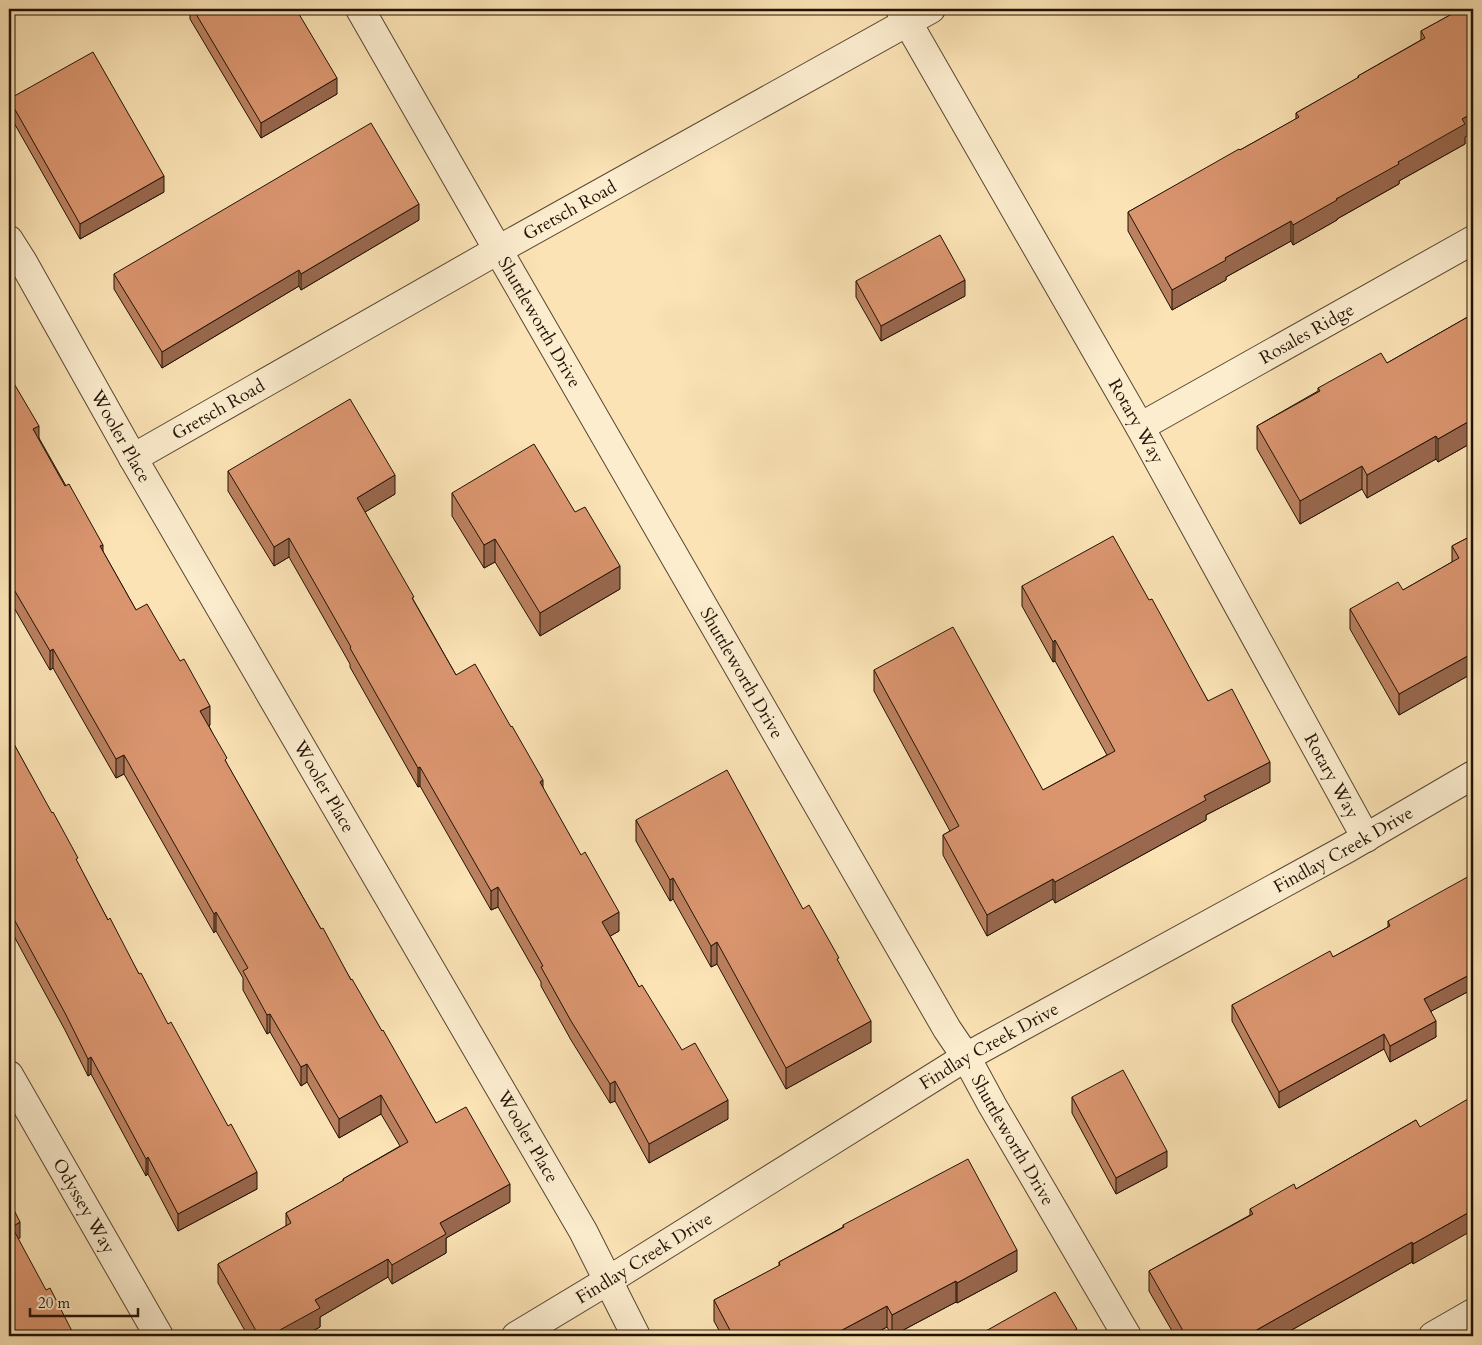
<svg xmlns="http://www.w3.org/2000/svg" width="1482" height="1345" font-family="Cardo,serif">
<rect width="100%" height="100%" fill="#fbe3b5"/>
<filter id="stains"><feTurbulence type="fractalNoise" baseFrequency=".004" numOctaves="4"/><feColorMatrix values="0 0 0 0 .2 0 0 0 0 .09 0 0 0 0 .02 0 0 0 .5 -.17"/></filter>
<radialGradient id="worn" r=".72"><stop offset=".6" stop-color="#630" stop-opacity="0"/><stop offset="1" stop-color="#630" stop-opacity=".3"/></radialGradient>
<g fill="none" stroke-linecap="round" stroke-linejoin="round">
<g stroke="#584631" stroke-width="30">
<g id="minor">
<path id="s1" d="M 360,9 L 498,250 L 947,1029 L 966,1057 L 992,1105 L 1127,1336"/>
<path id="s2" d="M 900,9 L 1140,427 L 1366,838"/>
<path id="s3" d="M 9,240 L 23,262 L 133,458 L 583,1231 L 636,1336"/>
<path id="s4" d="M 1140,427 L 1473,240"/>
<path id="s5" d="M 133,458 L 498,250 L 931,9"/>
<path id="s6" d="M 9,1075 L 159,1336"/>
<path id="s7" d="M 516,1336 L 609,1280 L 966,1057 L 1348,848 L 1473,775"/>
<path d="M 1433,1336 L 1473,1313"/>
</g>
</g>
<use href="#minor" stroke="#fcedcf" stroke-width="28"/>
</g>
<path fill="#bb805f" stroke="#211205" d="M 190,9 L 296,9 L 337,94 L 261,138 L 190,19 Z
M 1461,9 L 1465,144 L 1399,181 L 1399,184 L 1337,219 L 1337,220 L 1293,245 L 1291,241 L 1226,277 L 1226,280 L 1172,310 L 1128,231 L 1128,212 L 1296,119 L 1296,113 L 1358,78 L 1358,76 L 1421,40 L 1421,31 Z
M 9,99 L 164,192 L 80,239 L 9,114 Z
M 419,220 L 301,290 L 299,286 L 162,368 L 114,289 L 114,274 Z
M 856,281 L 965,296 L 881,341 L 856,297 Z
M 1473,314 L 1473,442 L 1438,462 L 1436,459 L 1367,498 L 1362,489 L 1300,524 L 1257,449 L 1257,426 L 1318,391 L 1318,388 L 1387,363 Z
M 9,375 L 39,438 L 136,610 L 210,725 L 209,726 L 227,764 L 321,929 L 436,1123 L 510,1202 L 446,1238 L 446,1253 L 392,1284 L 388,1277 L 320,1317 L 320,1327 L 303,1336 L 248,1336 L 218,1283 L 218,1264 L 286,1226 L 286,1213 L 343,1181 L 343,1179 L 400,1146 L 381,1114 L 339,1138 L 307,1082 L 301,1086 L 270,1032 L 267,1034 L 243,990 L 243,978 L 216,931 L 214,933 L 124,774 L 116,778 L 53,668 L 50,670 L 9,599 Z
M 228,471 L 395,494 L 365,512 L 414,601 L 456,675 L 543,788 L 619,931 L 610,936 L 639,987 L 728,1119 L 649,1163 L 615,1101 L 610,1103 L 571,1040 L 541,986 L 541,982 L 498,907 L 491,910 L 420,786 L 418,787 L 350,667 L 350,664 L 289,557 L 274,566 L 228,491 Z
M 452,493 L 620,589 L 540,636 L 495,562 L 484,568 L 452,516 Z
M 1473,535 L 1473,673 L 1399,715 L 1350,629 L 1350,609 L 1403,590 L 1452,562 L 1452,546 Z
M 1022,586 L 1149,600 L 1208,701 L 1270,782 L 1206,815 L 1206,820 L 1055,903 L 1053,899 L 987,936 L 943,855 L 943,835 L 950,831 L 874,691 L 874,670 L 1043,790 L 1107,755 L 1055,661 L 1053,662 L 1022,606 Z
M 9,735 L 108,920 L 139,974 L 257,1189 L 178,1231 L 148,1174 L 146,1176 L 91,1074 L 88,1076 L 65,1030 L 9,927 Z
M 636,820 L 803,909 L 839,963 L 871,1042 L 786,1089 L 717,964 L 711,967 L 673,899 L 670,901 L 636,841 Z
M 1388,921 L 1473,989 L 1431,1011 L 1436,1037 L 1390,1062 L 1384,1049 L 1279,1108 L 1232,1021 L 1232,1005 L 1333,957 L 1388,927 Z
M 1072,1097 L 1167,1167 L 1116,1194 L 1072,1113 Z
M 1416,1120 L 1413,1264 L 1412,1262 L 1281,1336 L 1175,1336 L 1149,1291 L 1149,1271 L 1250,1215 L 1250,1209 L 1296,1189 Z
M 843,1225 L 1017,1271 L 957,1303 L 956,1302 L 892,1336 L 887,1327 L 870,1336 L 722,1336 L 714,1321 L 714,1300 L 779,1266 L 779,1262 L 843,1227 Z"/>
<path fill="#99684e" stroke="#211205" d="M 337,78 L 337,94 L 261,138 L 261,123 Z
M 1473,113 L 1473,133 L 1465,137 L 1465,144 L 1399,181 L 1399,184 L 1337,219 L 1337,220 L 1293,245 L 1293,225 L 1398,162 L 1462,119 Z
M 164,176 L 164,192 L 80,239 L 80,224 Z
M 419,204 L 419,220 L 301,290 L 301,274 Z
M 1291,221 L 1291,241 L 1226,277 L 1226,280 L 1172,310 L 1172,290 L 1225,258 Z
M 299,270 L 299,286 L 162,368 L 162,352 Z
M 965,280 L 965,296 L 881,341 L 881,326 Z
M 1473,419 L 1473,442 L 1438,462 L 1438,439 Z
M 39,426 L 39,445 L 33,429 Z
M 1436,436 L 1436,459 L 1367,498 L 1367,475 Z
M 1362,466 L 1362,489 L 1300,524 L 1300,501 Z
M 395,475 L 395,494 L 357,517 L 357,498 Z
M 289,538 L 289,557 L 274,566 L 274,547 Z
M 495,539 L 495,562 L 484,568 L 484,545 Z
M 103,545 L 103,564 L 100,546 Z
M 620,566 L 620,589 L 540,636 L 540,613 Z
M 1055,640 L 1055,661 L 1053,662 L 1053,642 Z
M 53,649 L 53,668 L 50,670 L 50,651 Z
M 1473,653 L 1473,673 L 1399,715 L 1399,694 Z
M 210,706 L 210,725 L 200,730 L 200,711 Z
M 124,755 L 124,774 L 116,778 L 116,759 Z
M 1270,762 L 1270,782 L 1206,815 L 1206,820 L 1055,903 L 1055,882 L 1204,796 Z
M 420,767 L 420,786 L 418,787 L 418,768 Z
M 543,780 L 543,799 L 540,782 Z
M 673,878 L 673,899 L 670,901 L 670,880 Z
M 1053,879 L 1053,899 L 987,936 L 987,915 Z
M 498,887 L 498,907 L 491,910 L 491,891 Z
M 216,912 L 216,931 L 214,933 L 214,914 Z
M 619,912 L 619,931 L 602,941 L 602,922 Z
M 717,942 L 717,964 L 711,967 L 711,946 Z
M 1473,973 L 1473,989 L 1424,1015 L 1424,999 Z
M 270,1014 L 270,1032 L 267,1034 L 267,1015 Z
M 871,1021 L 871,1042 L 786,1089 L 786,1068 Z
M 1436,1021 L 1436,1037 L 1390,1062 L 1390,1046 Z
M 1384,1034 L 1384,1049 L 1279,1108 L 1279,1092 Z
M 91,1057 L 91,1074 L 88,1076 L 88,1059 Z
M 307,1064 L 307,1082 L 301,1086 L 301,1067 Z
M 615,1081 L 615,1101 L 610,1103 L 610,1084 Z
M 381,1095 L 381,1114 L 339,1138 L 339,1119 Z
M 728,1100 L 728,1119 L 649,1163 L 649,1144 Z
M 1167,1151 L 1167,1167 L 1116,1194 L 1116,1178 Z
M 148,1157 L 148,1174 L 146,1176 L 146,1159 Z
M 257,1172 L 257,1189 L 178,1231 L 178,1214 Z
M 510,1184 L 510,1202 L 446,1238 L 446,1253 L 392,1284 L 392,1265 L 440,1223 Z
M 1473,1210 L 1473,1230 L 1413,1264 L 1413,1244 Z
M 20,1222 L 20,1238 L 12,1242 L 12,1227 Z
M 1412,1242 L 1412,1262 L 1281,1336 L 1246,1336 Z
M 1017,1250 L 1017,1271 L 957,1303 L 957,1283 Z
M 388,1259 L 388,1277 L 320,1317 L 320,1327 L 303,1336 L 269,1336 L 315,1300 Z
M 956,1281 L 956,1302 L 892,1336 L 892,1315 Z
M 887,1306 L 887,1327 L 870,1336 L 831,1336 Z"/>
<path fill="#da956f" stroke="#211205" d="M 193,9 L 296,9 L 337,78 L 261,123 Z
M 1461,9 L 1473,9 L 1473,113 L 1462,119 L 1465,124 L 1398,162 L 1399,164 L 1336,199 L 1337,200 L 1293,225 L 1291,221 L 1225,258 L 1226,260 L 1172,290 L 1128,212 L 1239,149 L 1240,150 L 1299,117 L 1296,113 L 1359,77 L 1358,76 L 1425,38 L 1421,31 Z
M 93,52 L 164,176 L 80,224 L 9,99 Z
M 371,123 L 419,204 L 301,274 L 299,270 L 162,352 L 114,274 Z
M 940,235 L 965,280 L 881,326 L 856,281 Z
M 1473,314 L 1473,419 L 1438,439 L 1436,436 L 1367,475 L 1362,466 L 1300,501 L 1257,426 L 1320,391 L 1318,388 L 1381,353 L 1387,363 Z
M 9,375 L 39,426 L 33,429 L 65,486 L 69,484 L 103,545 L 100,546 L 136,610 L 147,604 L 180,661 L 184,659 L 210,706 L 200,711 L 227,758 L 225,760 L 321,929 L 323,928 L 351,980 L 352,979 L 382,1031 L 383,1030 L 436,1123 L 466,1107 L 510,1184 L 440,1223 L 446,1234 L 392,1265 L 388,1259 L 315,1300 L 320,1308 L 269,1336 L 259,1336 L 218,1264 L 291,1223 L 286,1213 L 344,1180 L 343,1179 L 408,1142 L 381,1095 L 339,1119 L 307,1064 L 301,1067 L 270,1014 L 267,1015 L 243,971 L 248,968 L 216,912 L 214,914 L 124,755 L 116,759 L 53,649 L 50,651 L 9,581 Z
M 350,399 L 395,475 L 357,498 L 414,597 L 412,598 L 456,675 L 475,664 L 511,727 L 512,726 L 543,780 L 540,782 L 581,855 L 585,852 L 619,912 L 602,922 L 639,987 L 642,985 L 682,1050 L 695,1043 L 728,1100 L 649,1144 L 615,1081 L 610,1084 L 571,1021 L 541,967 L 543,966 L 498,887 L 491,891 L 420,767 L 418,768 L 350,648 L 351,647 L 289,538 L 274,547 L 228,471 Z
M 534,444 L 575,512 L 585,507 L 620,566 L 540,613 L 495,539 L 484,545 L 452,493 Z
M 1473,535 L 1473,653 L 1399,694 L 1350,609 L 1398,582 L 1403,590 L 1459,558 L 1452,546 Z
M 1113,536 L 1149,600 L 1152,599 L 1208,701 L 1232,689 L 1270,762 L 1204,796 L 1206,800 L 1055,882 L 1053,879 L 987,915 L 943,835 L 959,826 L 874,670 L 953,627 L 1043,790 L 1115,751 L 1055,640 L 1053,642 L 1022,586 Z
M 9,735 L 52,813 L 53,812 L 78,858 L 76,859 L 108,920 L 110,918 L 139,974 L 141,973 L 168,1024 L 171,1022 L 228,1126 L 231,1124 L 257,1172 L 178,1214 L 148,1157 L 146,1159 L 91,1057 L 88,1059 L 65,1013 L 9,910 Z
M 727,770 L 803,909 L 809,905 L 839,958 L 837,959 L 871,1021 L 786,1068 L 717,942 L 711,946 L 673,878 L 670,880 L 636,820 Z
M 1473,874 L 1473,973 L 1424,999 L 1436,1021 L 1390,1046 L 1384,1034 L 1279,1092 L 1232,1005 L 1330,951 L 1333,957 L 1390,926 L 1388,921 Z
M 1123,1070 L 1167,1151 L 1116,1178 L 1072,1097 Z
M 1473,1096 L 1473,1210 L 1413,1244 L 1412,1242 L 1246,1336 L 1186,1336 L 1149,1271 L 1253,1214 L 1250,1209 L 1294,1184 L 1296,1189 L 1416,1120 L 1420,1127 Z
M 968,1159 L 1017,1250 L 957,1283 L 956,1281 L 892,1315 L 887,1306 L 831,1336 L 733,1336 L 714,1300 L 780,1265 L 779,1262 L 844,1227 L 843,1225 Z
M 9,1200 L 20,1222 L 12,1227 L 46,1290 L 50,1288 L 74,1335 L 72,1336 L 9,1336 Z
M 1055,1292 L 1077,1329 L 1075,1330 L 1078,1336 L 977,1336 Z"/>
<g text-anchor="middle" dominant-baseline="central" stroke-width="4" stroke-linejoin="round" paint-order="stroke">
<g font-size="18" fill="#211205" stroke="#fcedcf">
<text stroke="none"><textPath href="#s5" startOffset="502">Gretsch Road</textPath></text>
<text stroke="none"><textPath href="#s1" startOffset="361">Shuttleworth Drive</textPath></text>
<text stroke="none"><textPath href="#s4" startOffset="191">Rosales Ridge</textPath></text>
<text stroke="none"><textPath href="#s5" startOffset="98">Gretsch Road</textPath></text>
<text stroke="none"><textPath href="#s2" startOffset="475">Rotary Way</textPath></text>
<text stroke="none"><textPath href="#s3" startOffset="226">Wooler Place</textPath></text>
<text stroke="none"><textPath href="#s1" startOffset="766">Shuttleworth Drive</textPath></text>
<text stroke="none"><textPath href="#s2" startOffset="880">Rotary Way</textPath></text>
<text stroke="none"><textPath href="#s3" startOffset="631">Wooler Place</textPath></text>
<text stroke="none"><textPath href="#s7" startOffset="960">Findlay Creek Drive</textPath></text>
<text stroke="none"><textPath href="#s7" startOffset="555">Findlay Creek Drive</textPath></text>
<text stroke="none"><textPath href="#s3" startOffset="1036">Wooler Place</textPath></text>
<text stroke="none"><textPath href="#s1" startOffset="1306">Shuttleworth Drive</textPath></text>
<text stroke="none"><textPath href="#s6" startOffset="151">Odyssey Way</textPath></text>
<text stroke="none"><textPath href="#s7" startOffset="150">Findlay Creek Drive</textPath></text>
</g>
</g>
<rect width="1482" height="1345" fill="none" stroke="#fbe3b5" stroke-width="30"/>
<rect x="10" y="10" width="1462" height="1325" fill="none" stroke="#211205" stroke-width="2.5"/>
<rect x="15" y="15" width="1452" height="1315" fill="none" stroke="#211205"/>
<path d="M30 1308v8h108v-8" fill="none" stroke="#211205" stroke-width="2.5"/>
<text x="38" y="1308" font-size="15" fill="#211205" stroke="#fcedcf" stroke-width="4" paint-order="stroke">20 m</text>
<rect width="100%" height="100%" filter="url(#stains)"/>
<rect width="100%" height="100%" fill="url(#worn)"/>
</svg>
